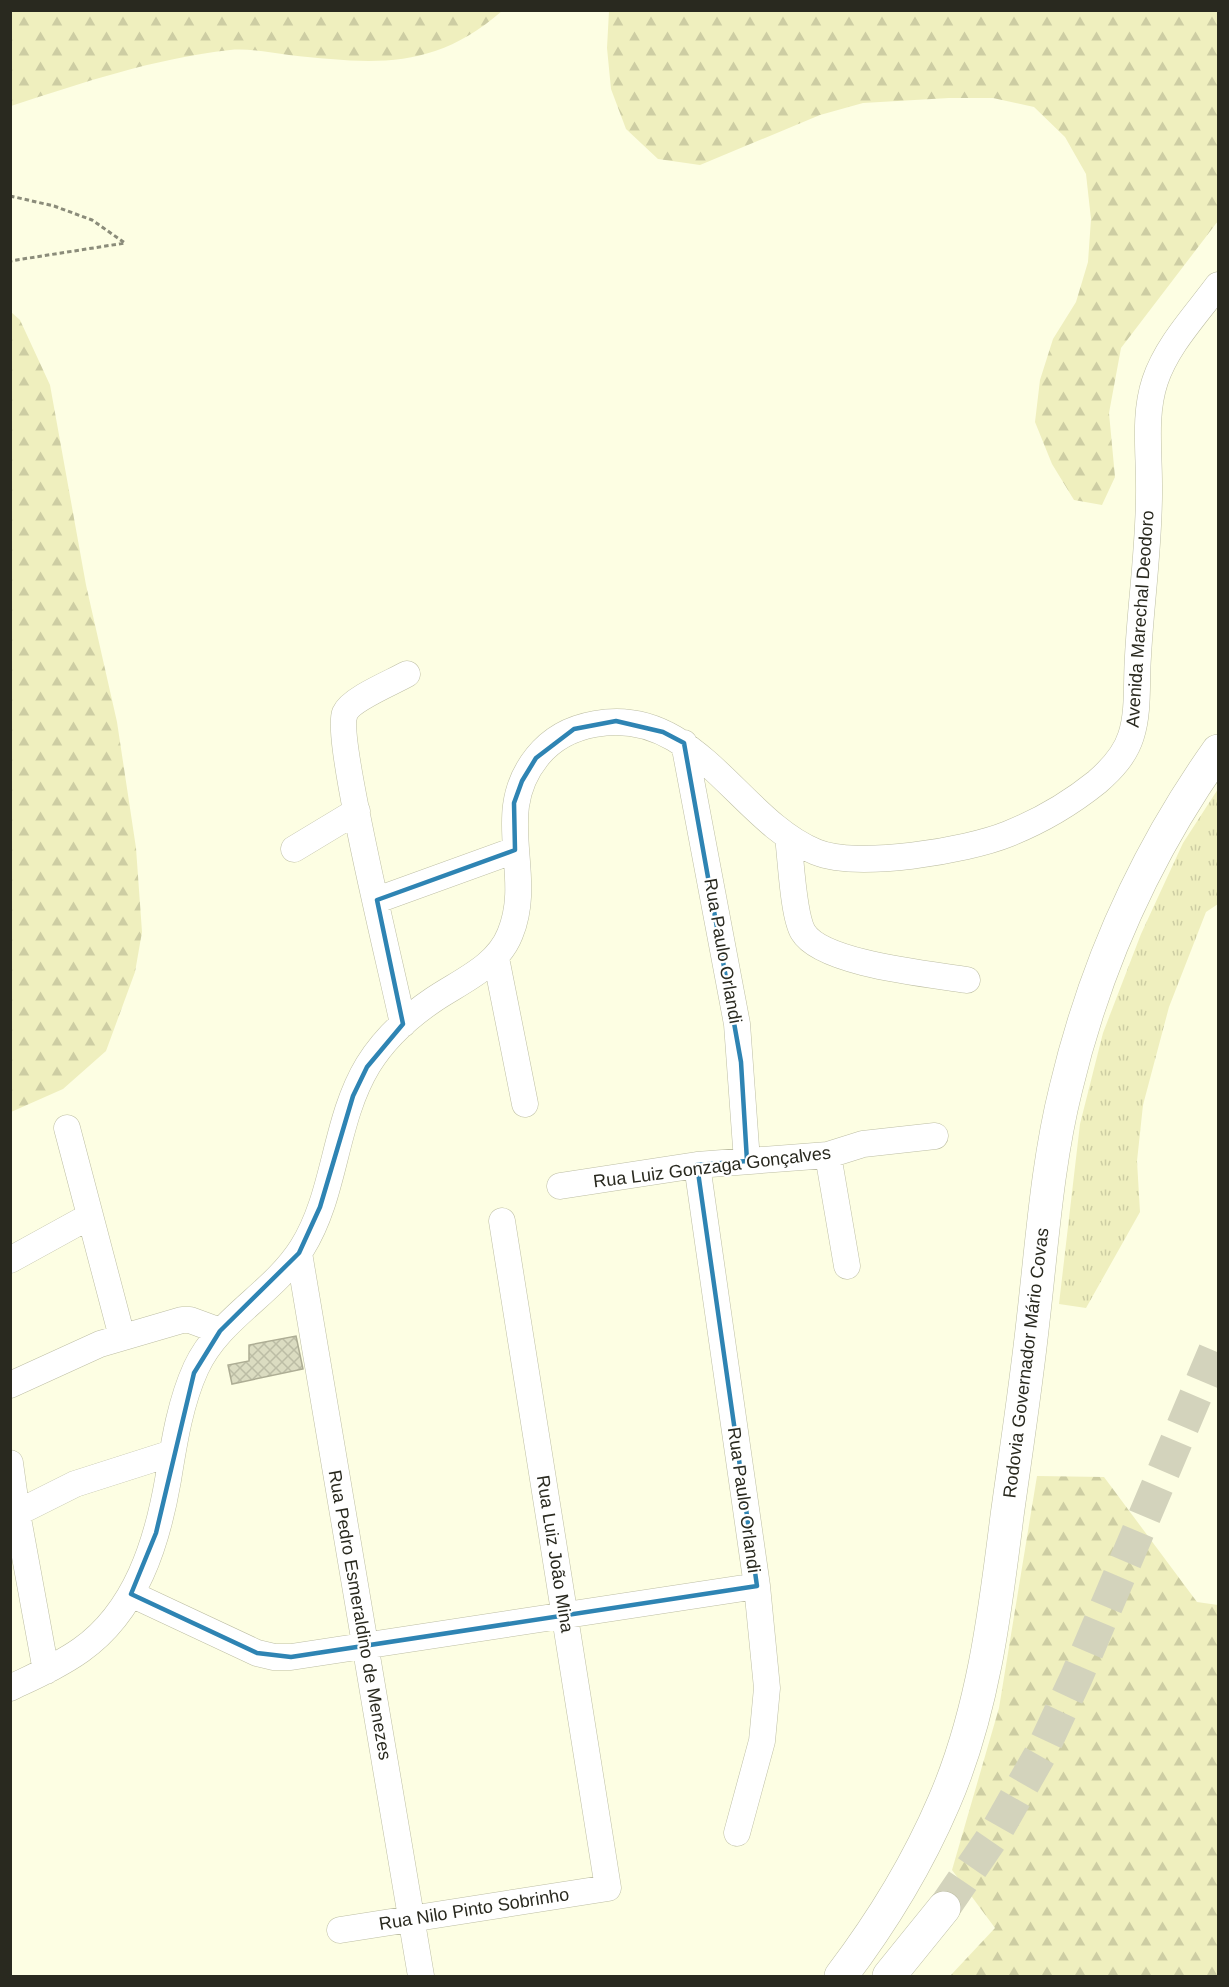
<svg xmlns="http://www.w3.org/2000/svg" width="1229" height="1987" font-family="Helvetica,sans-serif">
<defs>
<pattern id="grass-tufts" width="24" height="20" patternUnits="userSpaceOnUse" patternTransform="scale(1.5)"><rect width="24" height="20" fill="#efefbe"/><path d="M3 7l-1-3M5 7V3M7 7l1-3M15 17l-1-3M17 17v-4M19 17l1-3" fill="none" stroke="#cdcda3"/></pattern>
<pattern id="forest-firs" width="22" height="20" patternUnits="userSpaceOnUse" patternTransform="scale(1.5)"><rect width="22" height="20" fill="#efefbe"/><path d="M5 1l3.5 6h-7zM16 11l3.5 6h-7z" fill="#cdcda3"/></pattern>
<pattern id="building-cross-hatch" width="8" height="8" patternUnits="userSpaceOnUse" patternTransform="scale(1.5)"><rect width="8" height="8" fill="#dbdcc1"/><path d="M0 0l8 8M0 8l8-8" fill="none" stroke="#bcbda5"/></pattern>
</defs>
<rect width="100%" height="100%" fill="#fdfee3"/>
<path fill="url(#grass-tufts)" d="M 1218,789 L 1218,904 L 1206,912 L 1169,1007 L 1143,1105 L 1137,1161 L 1140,1212 L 1086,1308 L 1059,1304 L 1080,1124 L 1103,1033 L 1141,934 L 1183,843 Z"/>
<path fill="url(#forest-firs)" d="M 11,10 L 502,10 L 502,11 C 433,71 374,64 289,55 C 270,53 249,48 230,50 C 152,59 85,82 11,106 Z
M 609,11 L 1218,11 L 1218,221 L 1121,348 L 1109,413 L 1115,477 L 1102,505 L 1074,500 L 1052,464 L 1035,422 L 1040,380 L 1053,339 L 1076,302 L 1088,262 L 1091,219 L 1086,174 L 1065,137 L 1034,107 L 993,98 L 949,98 L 863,103 L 820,115 L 700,165 L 658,159 L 626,129 L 611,89 L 607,48 Z
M 11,312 L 20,320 L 50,385 L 86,585 L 117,722 L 136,848 L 142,932 L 135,972 L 106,1051 L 63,1089 L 11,1112 Z
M 1037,1476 L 1104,1477 L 1197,1602 L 1218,1605 L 1218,1976 L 950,1976 L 995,1928 L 952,1870 L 999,1708 Z"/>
<path fill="url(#building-cross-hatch)" stroke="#adad94" stroke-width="1.5" d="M 296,1336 L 303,1369 L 232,1384 L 228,1365 L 249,1361 L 249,1345 Z"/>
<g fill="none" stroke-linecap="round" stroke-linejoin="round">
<path stroke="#d3d3bc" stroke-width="33" stroke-dasharray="33 16" stroke-linecap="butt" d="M 944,1908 L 996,1832 L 1041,1753 L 1076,1678 L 1218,1343"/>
<g stroke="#bdbea4" stroke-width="27">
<path id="minor" d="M 684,743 L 737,1024 L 747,1161
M 788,837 C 791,859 793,915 803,932 C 822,964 930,974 967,980
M 294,849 L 357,811
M 377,900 L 515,850
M 496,958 L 525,1104
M 403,1024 C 394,979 334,739 345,713 C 351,699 393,682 407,674
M 67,1128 L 122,1337
M 828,1155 L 847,1266
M 697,1165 L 757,1586 L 767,1688 L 762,1741 L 737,1833
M 560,1186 L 697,1165 L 828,1155 L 863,1144 L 935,1136
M 299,1253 L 421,1976
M 10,1260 L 90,1216
M 10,1385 L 100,1344 L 182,1320 L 190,1320 L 220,1331
M 10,1463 L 17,1513 L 46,1671
M 17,1513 L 75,1484 L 172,1453
M 131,1594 L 257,1653 L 274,1657 L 291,1657 L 757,1586
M 10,1688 C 35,1676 60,1665 81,1650 C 136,1611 157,1543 168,1480 C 174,1443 180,1403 196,1368 C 219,1318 273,1294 302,1248 C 336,1194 334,1121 368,1065 C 384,1039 408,1017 433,1000 C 461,981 497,967 510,934 C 535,874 491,814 537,757 C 552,738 572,728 595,724 C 695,705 738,820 816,852 C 857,869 966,851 1008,834 C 1038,822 1071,803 1097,782 C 1112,769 1125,755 1131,736 C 1139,711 1136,683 1138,656 C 1141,599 1150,541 1149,484 C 1149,450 1144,414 1155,381 C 1167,345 1196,315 1218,285
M 340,1930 L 608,1888 L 502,1221"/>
</g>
<g stroke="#bdbea4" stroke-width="34">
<path id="highway" d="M 841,1976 C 882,1922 917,1865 944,1802 C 983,1712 995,1613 1007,1516 C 1016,1451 1026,1386 1033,1321 C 1042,1244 1047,1164 1066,1088 C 1095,966 1145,854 1218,751
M 889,1976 L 944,1908"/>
</g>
<path stroke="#8b8c7a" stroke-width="3" stroke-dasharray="4.5 3" stroke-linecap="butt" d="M 10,196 L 54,206 L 92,220 L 125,243 L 10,261"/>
<use href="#minor" stroke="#fff" stroke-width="26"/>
<use href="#highway" stroke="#fff" stroke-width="33"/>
</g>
<path fill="none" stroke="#2e84b3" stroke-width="4.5" stroke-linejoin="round" d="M 616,721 L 663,732 L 684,743 L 741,1062 L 747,1161 L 697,1165 L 757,1586 L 291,1657 L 257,1653 L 131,1594 L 156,1533 L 194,1373 L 220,1331 L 299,1253 L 320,1207 L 353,1096 L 367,1067 L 403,1024 L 377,900 L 515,850 L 514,803 L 522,781 L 536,758 L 574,729 Z"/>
<g text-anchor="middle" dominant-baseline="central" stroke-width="4.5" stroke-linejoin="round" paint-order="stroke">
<g font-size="18" fill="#29291f" stroke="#fff">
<text transform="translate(1140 619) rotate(-86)">Avenida Marechal Deodoro</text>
<text transform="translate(723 951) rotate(80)">Rua Paulo Orlandi</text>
<text transform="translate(712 1167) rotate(-7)">Rua Luiz Gonzaga Gonçalves</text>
<text transform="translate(1026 1363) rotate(-83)">Rodovia Governador Mário Covas</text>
<text transform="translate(744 1500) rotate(82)">Rua Paulo Orlandi</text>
<text transform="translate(555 1554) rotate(81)">Rua Luiz João Mina</text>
<text transform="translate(360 1615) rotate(80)">Rua Pedro Esmeraldino de Menezes</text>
<text transform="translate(474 1909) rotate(-9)">Rua Nilo Pinto Sobrinho</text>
</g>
</g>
<rect width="1229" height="1987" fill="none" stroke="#29291f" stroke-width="24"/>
</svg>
